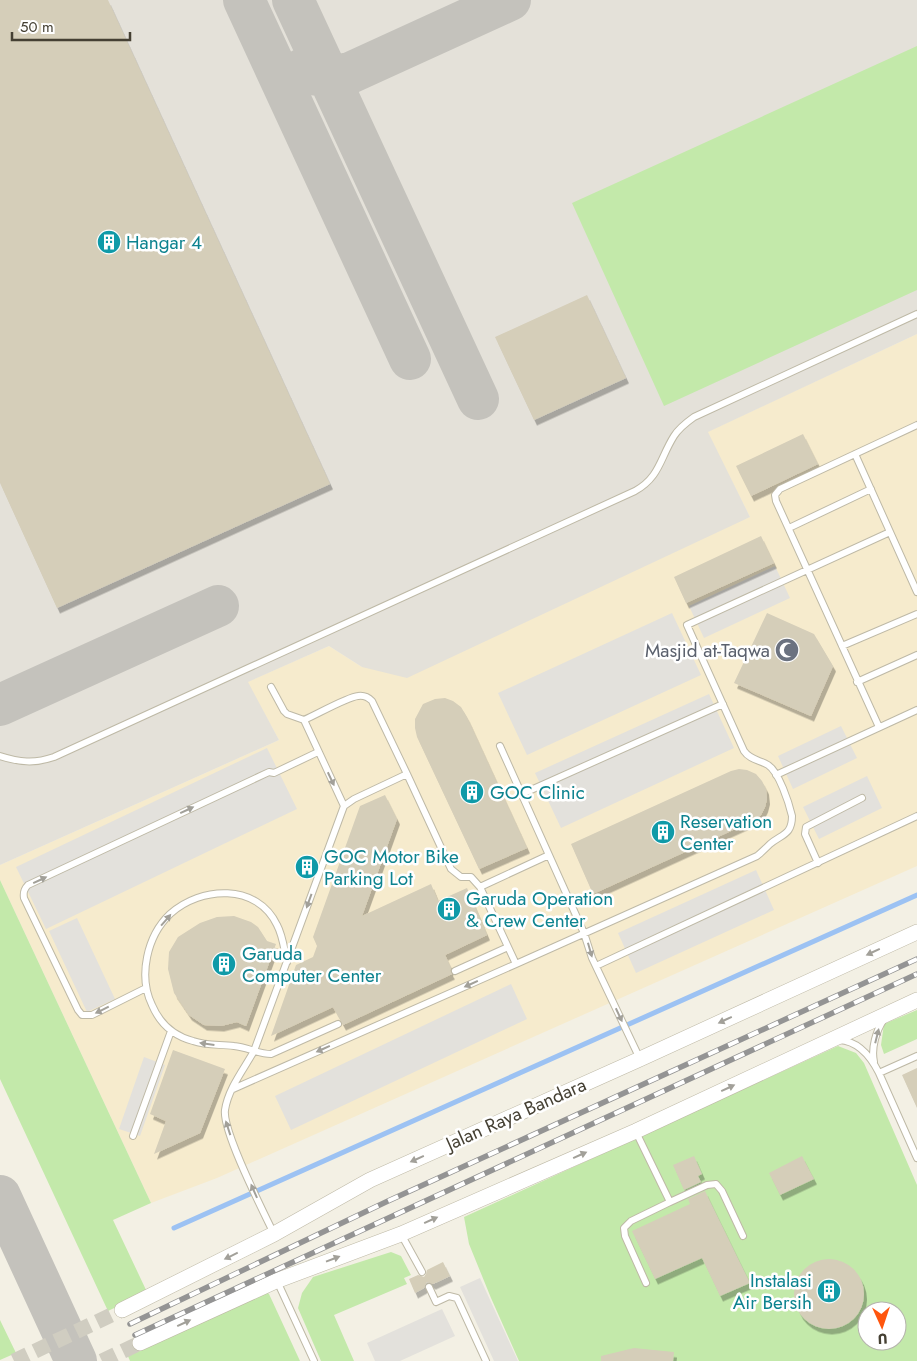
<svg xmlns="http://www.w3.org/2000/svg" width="917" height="1361" font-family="Jost,sans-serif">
<defs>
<filter id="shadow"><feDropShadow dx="3" dy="5.5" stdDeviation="0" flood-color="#0004"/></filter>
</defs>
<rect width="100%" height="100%" fill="#f3f0e4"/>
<path fill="#f6ebcd" d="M 917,334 L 917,866 L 217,1178 L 151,1203 L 0,880 L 0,865 L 279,740 L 247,682 L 329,646 L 362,667 L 750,517 L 707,432 Z"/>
<path fill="#e4e1d9" d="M 0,0 L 917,0 L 917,334 L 708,432 L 750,517 L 407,678 L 362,667 L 329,646 L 248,682 L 279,740 L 0,865 Z"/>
<path fill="#c3e9aa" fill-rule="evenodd" d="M 917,46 L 917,290 L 664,406 L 572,203 Z
M 0,880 L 151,1203 L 113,1220 L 147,1292 L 108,1311 L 0,1079 Z
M 917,1010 L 917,1039 L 884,1054 L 881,1045 L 884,1024 Z
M 838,1046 L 856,1053 L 864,1063 L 917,1185 L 917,1361 L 519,1361 L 491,1298 L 469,1244 L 464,1217 ZM 867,1311 L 897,1311 L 897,1341 L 867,1341 Z
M 391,1252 L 401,1256 L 411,1275 L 404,1278 L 407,1284 L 334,1315 L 354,1361 L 321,1361 L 298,1308 L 302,1293 L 313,1277 Z
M 266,1291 L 269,1294 L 300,1361 L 130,1361 L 127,1354 L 259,1292 Z
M 0,1320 L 16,1353 L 0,1360 Z"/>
<path fill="#e3e1dc" d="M 775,566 L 790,598 L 704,638 L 689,606 Z
M 672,613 L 701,675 L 527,755 L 498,693 Z
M 709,694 L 734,748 L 561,828 L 535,773 Z
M 841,726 L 857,758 L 793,789 L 778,756 Z
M 267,748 L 297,809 L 46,929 L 16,867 Z
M 867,776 L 882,808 L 819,839 L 803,807 Z
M 756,870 L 774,910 L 636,973 L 618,933 Z
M 77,918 L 115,999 L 87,1012 L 49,931 Z
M 511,984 L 527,1019 L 291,1130 L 275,1096 Z
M 144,1057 L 165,1065 L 140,1136 L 119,1129 Z
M 480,1278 L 518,1361 L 494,1361 L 460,1287 Z
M 442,1309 L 455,1336 L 400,1361 L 375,1361 L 367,1343 Z"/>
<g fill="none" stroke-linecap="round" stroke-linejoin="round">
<path stroke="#9cc2f3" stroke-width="5" d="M 174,1228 L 917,895"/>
<path stroke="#c4c2bc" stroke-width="42" d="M 244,0 L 410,359
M 293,0 L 478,399
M 301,70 C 318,77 332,77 350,73 L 510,0
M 0,705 L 218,606
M 0,1196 L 76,1361"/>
</g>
<path fill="#d5ceb9" filter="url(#shadow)" d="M 0,0 L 108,0 L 330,484 L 57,608 L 0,483 Z
M 587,295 L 626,378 L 534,420 L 495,337 Z
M 803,434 L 818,464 L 751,496 L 736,466 Z
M 761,536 L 774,563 L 686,603 L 674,577 Z
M 767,613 L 814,634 L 833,666 L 811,716 L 734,683 Z
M 445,698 L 453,701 L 461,707 L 467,717 L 527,848 L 479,869 L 417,737 L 415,728 L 415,719 L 423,704 L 435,699 Z
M 739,769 L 747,770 L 756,774 L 762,781 L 766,789 L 767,799 L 765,807 L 761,815 L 755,820 L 593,894 L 571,844 L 731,771 Z
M 385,795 L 397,819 L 362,916 L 431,884 L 438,901 L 467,888 L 487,935 L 445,955 L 451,968 L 450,971 L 452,974 L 343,1025 L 333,1007 L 271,1036 L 296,965 L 313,957 L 317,946 L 313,937 L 360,806 Z
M 234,916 L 251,922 L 258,927 L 267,941 L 276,944 L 246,1026 L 237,1022 L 221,1026 L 204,1025 L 189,1015 L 174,993 L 168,969 L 169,952 L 178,937 L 200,923 L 217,917 Z
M 173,1050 L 225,1069 L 200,1133 L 154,1154 L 166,1121 L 150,1114 Z
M 917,1068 L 917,1108 L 902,1075 Z
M 694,1156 L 702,1174 L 698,1176 L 701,1182 L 684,1190 L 673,1165 Z
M 802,1156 L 814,1179 L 780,1195 L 769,1173 Z
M 705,1191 L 750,1283 L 720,1296 L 702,1258 L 655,1279 L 632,1231 L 690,1204 L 688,1199 Z
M794 1294a35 35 0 1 1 70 0a35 35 0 1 1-70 0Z
M 443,1262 L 450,1276 L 433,1284 L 427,1282 L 425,1285 L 424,1288 L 415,1293 L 409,1279 L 418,1275 L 424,1277 L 426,1274 L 427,1270 Z
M 634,1348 L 674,1352 L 673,1361 L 601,1361 L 601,1356 Z"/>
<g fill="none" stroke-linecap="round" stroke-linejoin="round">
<path stroke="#d0cdc1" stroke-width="15" stroke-dasharray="15 8" stroke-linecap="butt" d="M 14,1361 L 122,1310
M 102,1361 L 140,1343"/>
<g stroke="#beb9a6" stroke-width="8">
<path id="service" d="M 855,454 L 917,592
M 789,528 L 871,489
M 842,646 L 917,614
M 857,682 L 917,655
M 271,687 L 284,711 L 287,714 L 304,720
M 879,727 L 776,501 L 775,495 L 780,489 L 917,425
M 500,746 L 584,933 L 592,958 L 640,1059
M 0,756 C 19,762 34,764 54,757 L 635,491 C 660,477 660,458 674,436 C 679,428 687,422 694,417 L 917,314
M 776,775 L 917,710
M 522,794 L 723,704
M 344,806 L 304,720 C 316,715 347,697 358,696 C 364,695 368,697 372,701 L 407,774
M 818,863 L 805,834 L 806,827 L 862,798
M 480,887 L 516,964
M 287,962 C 284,949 283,936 277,925 C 257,883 201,886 170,914 C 147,936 138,976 152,1005 C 160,1024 174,1036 193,1041 C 207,1046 220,1044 234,1046 C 247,1047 258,1054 271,1054 L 338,1024
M 596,966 L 917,816
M 455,971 L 508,947
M 146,988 L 92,1015 L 82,1015 L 78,1010 L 24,898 C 23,892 24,889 28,885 L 269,772 L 274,773 L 318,752
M 839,1040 C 858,1041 871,1057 879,1073
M 917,1056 L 879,1073 L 917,1158
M 874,1062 C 871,1048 876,1031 884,1019
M 233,1089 L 516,964 L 757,856 C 762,852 766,848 770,844 C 782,834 792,835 792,816 C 789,803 779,772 768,765 C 760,760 750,760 744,751 L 687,625 L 890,532
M 636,1132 L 670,1202 L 631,1221 L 624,1228 L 625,1236 L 646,1283
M 133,1136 L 171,1031
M 670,1202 L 707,1185 L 716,1184 L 722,1191 L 743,1236
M 274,1234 C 263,1211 222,1131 225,1110 C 228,1089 244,1069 254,1051 L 344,806 L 354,799 L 407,774 L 451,869 L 461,877 L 471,877 L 480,887 L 549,855
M 401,1234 L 422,1272
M 277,1281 L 314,1361
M 429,1287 L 436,1302 L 449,1296 L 457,1298 L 486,1361"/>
</g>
<g stroke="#beb9a6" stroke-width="16">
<path id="tertiary" d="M 122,1310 L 274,1234 L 370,1180 L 640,1059 L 917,932
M 140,1343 L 276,1281 L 401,1234 L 636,1131 L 917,1000"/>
</g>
<use href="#service" stroke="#fff" stroke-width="6"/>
<use href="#tertiary" stroke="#fff" stroke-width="15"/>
<g stroke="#949494" stroke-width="5.5">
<path id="rail" d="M 130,1324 L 388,1201 L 917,959
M 135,1335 L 917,974"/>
</g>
<use href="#rail" stroke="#fff" stroke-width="4" stroke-dasharray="11" stroke-linecap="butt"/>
</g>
<defs><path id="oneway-solid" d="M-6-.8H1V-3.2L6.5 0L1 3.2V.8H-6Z" transform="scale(1.25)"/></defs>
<g fill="#a2a099">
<use href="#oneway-solid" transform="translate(331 779) rotate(65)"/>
<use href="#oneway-solid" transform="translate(187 810) rotate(-25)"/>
<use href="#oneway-solid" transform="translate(40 880) rotate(-25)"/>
<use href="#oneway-solid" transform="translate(309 901) rotate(110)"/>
<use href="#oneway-solid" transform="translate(166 920) rotate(-49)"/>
<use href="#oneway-solid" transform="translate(590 950) rotate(74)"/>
<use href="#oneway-solid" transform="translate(873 952) rotate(155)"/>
<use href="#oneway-solid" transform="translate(471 984) rotate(156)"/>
<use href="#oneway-solid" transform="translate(102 1010) rotate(154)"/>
<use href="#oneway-solid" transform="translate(619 1015) rotate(65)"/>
<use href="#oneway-solid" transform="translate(725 1020) rotate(155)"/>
<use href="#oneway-solid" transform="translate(877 1036) rotate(-76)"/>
<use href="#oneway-solid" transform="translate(207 1044) rotate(-172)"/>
<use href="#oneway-solid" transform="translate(323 1049) rotate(156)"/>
<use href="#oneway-solid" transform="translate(728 1088) rotate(-25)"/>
<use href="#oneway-solid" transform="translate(228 1128) rotate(-108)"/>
<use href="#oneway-solid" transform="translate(580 1155) rotate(-24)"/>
<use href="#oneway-solid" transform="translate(417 1159) rotate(156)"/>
<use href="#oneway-solid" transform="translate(254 1191) rotate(-114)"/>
<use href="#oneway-solid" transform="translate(431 1220) rotate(-24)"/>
<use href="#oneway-solid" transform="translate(231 1256) rotate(154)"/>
<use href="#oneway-solid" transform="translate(333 1259) rotate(-21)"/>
<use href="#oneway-solid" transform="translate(184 1323) rotate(-25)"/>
</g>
<defs>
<g id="building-disc" transform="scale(1.25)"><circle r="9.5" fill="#0f9aa8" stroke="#fff"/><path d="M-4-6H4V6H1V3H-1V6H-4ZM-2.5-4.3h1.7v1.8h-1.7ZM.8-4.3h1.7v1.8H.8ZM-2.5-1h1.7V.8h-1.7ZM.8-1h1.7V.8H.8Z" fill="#fff"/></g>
<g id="mosque-disc" transform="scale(1.25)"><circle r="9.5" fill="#6b7280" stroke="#fff"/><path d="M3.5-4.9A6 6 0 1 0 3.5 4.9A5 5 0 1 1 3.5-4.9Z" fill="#fff"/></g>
</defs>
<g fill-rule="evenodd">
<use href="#building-disc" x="109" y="242"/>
<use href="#mosque-disc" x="787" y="650"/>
<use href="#building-disc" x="472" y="792"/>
<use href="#building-disc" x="663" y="832"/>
<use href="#building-disc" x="307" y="867"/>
<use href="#building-disc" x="449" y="909"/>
<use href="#building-disc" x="224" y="964"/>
<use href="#building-disc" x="829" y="1291"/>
</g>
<g text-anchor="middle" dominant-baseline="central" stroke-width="5" stroke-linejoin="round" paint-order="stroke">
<g font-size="19" fill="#0d838f" stroke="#fff" text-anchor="start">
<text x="126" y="242">Hangar 4</text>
<text x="490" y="792">GOC Clinic</text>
<text x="680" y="821">Reservation<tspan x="680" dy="22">Center</tspan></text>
<text x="324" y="856">GOC Motor Bike<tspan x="324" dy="22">Parking Lot</tspan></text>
<text x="466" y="898">Garuda Operation<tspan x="466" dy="22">&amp; Crew Center</tspan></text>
<text x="242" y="953">Garuda<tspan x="242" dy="22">Computer Center</tspan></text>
<text x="812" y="1280" text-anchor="end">Instalasi<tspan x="812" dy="22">Air Bersih</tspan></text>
</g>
<g font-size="19" fill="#5b616d" stroke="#fff" text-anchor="end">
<text x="770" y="650">Masjid at-Taqwa</text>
</g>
<g font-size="19" fill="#454033" stroke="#fff">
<text transform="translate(516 1114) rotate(-24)">Jalan Raya Bandara</text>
</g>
</g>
<g transform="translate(882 1326) rotate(177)"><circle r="24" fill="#ffffff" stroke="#b5b3ad"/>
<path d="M0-4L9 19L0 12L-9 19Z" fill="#ff560e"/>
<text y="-8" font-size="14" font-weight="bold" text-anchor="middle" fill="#454033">U</text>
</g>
<path d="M12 32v8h118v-8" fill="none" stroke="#454033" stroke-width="2.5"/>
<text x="20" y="32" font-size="15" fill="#454033" stroke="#ffffff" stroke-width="4" paint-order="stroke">50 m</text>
</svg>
